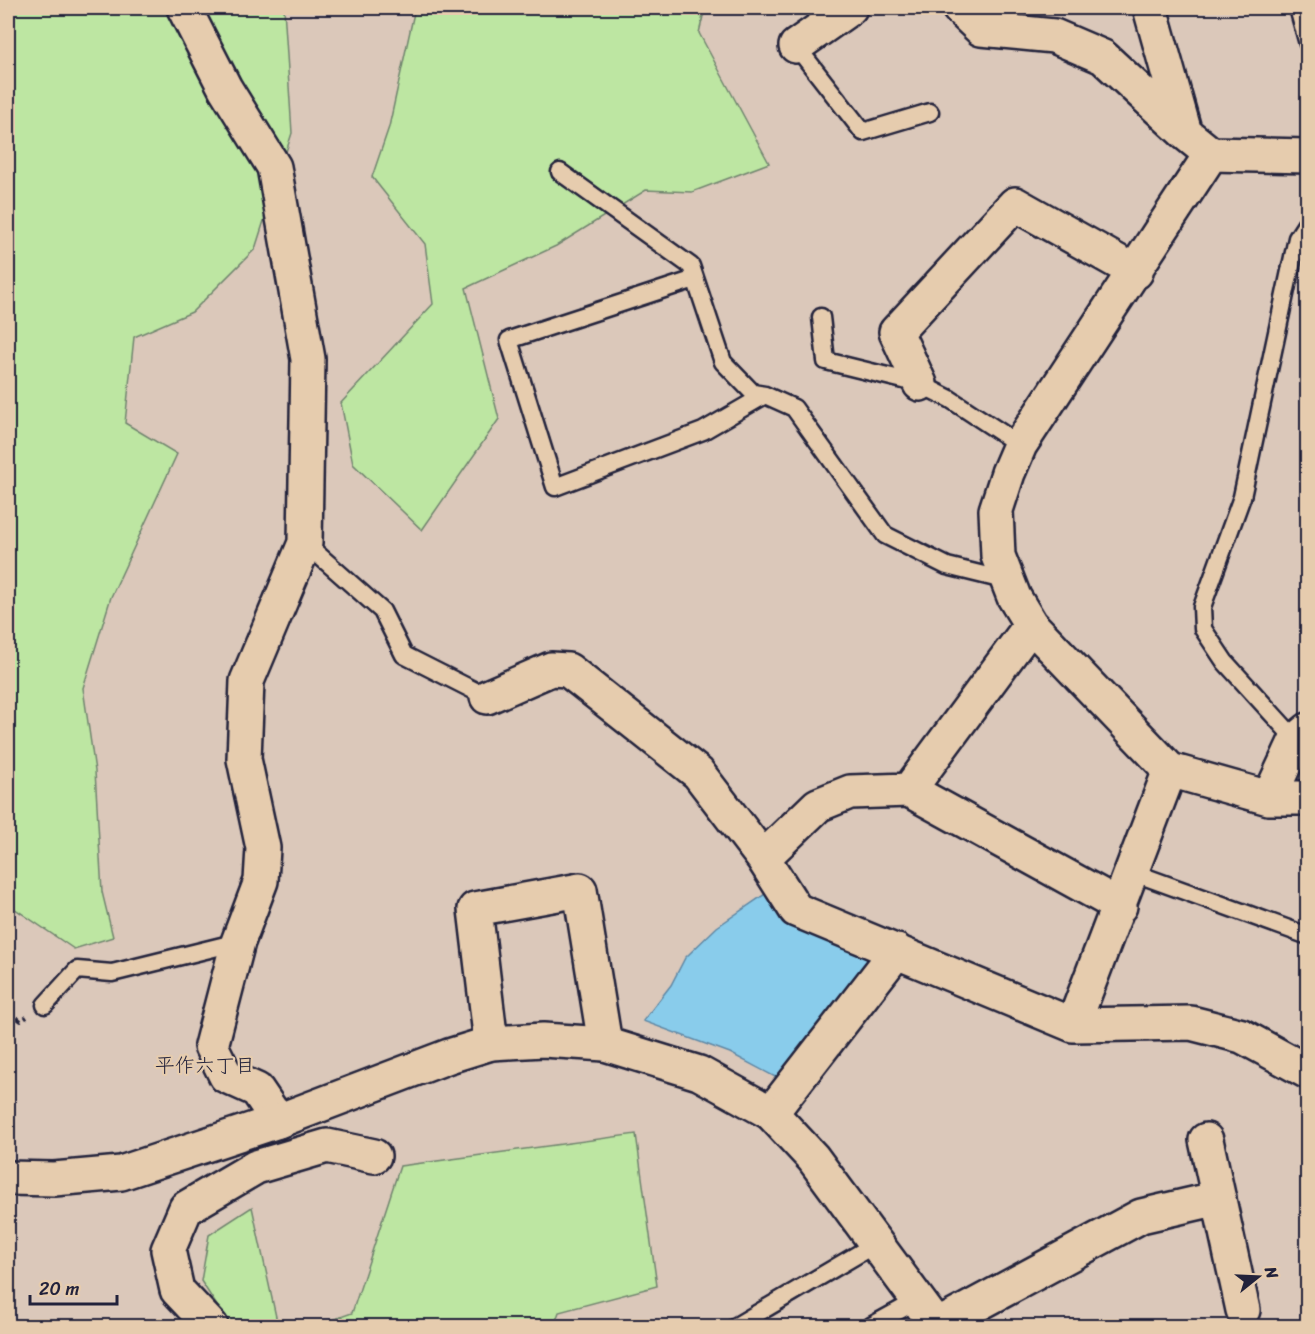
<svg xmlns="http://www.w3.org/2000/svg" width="1315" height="1334" font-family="Sriracha,'Klee One',sans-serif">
<rect width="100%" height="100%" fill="#dbc8ba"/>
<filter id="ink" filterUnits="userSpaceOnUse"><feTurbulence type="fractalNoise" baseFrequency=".0167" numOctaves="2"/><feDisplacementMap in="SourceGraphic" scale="12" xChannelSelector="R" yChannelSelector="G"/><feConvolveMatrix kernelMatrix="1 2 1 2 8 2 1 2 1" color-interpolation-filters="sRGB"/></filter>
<g filter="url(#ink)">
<path fill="#bde6a2" stroke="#70846e" stroke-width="1.5" d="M 8,8 L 284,8 L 292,133 L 255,249 L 192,312 L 134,337 L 125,423 L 177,454 L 111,597 L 83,688 L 95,771 L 102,892 L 113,937 L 74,949 L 8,904 Z
M 415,8 L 705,8 L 699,33 L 769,163 L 692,192 L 646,190 L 556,246 L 466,288 L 499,419 L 422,530 L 353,464 L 341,403 L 433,304 L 425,244 L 372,177 L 389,127 Z
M 636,1134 L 657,1286 L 559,1312 L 554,1326 L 315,1326 L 352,1313 L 400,1166 Z
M 252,1207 L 278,1326 L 230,1326 L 201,1281 L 209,1235 Z"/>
<path fill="#89cceb" stroke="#6088a5" stroke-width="1.5" d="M 771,890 L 788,917 L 870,960 L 779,1079 L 730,1053 L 643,1021 L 671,985 L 685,958 L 717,927 Z"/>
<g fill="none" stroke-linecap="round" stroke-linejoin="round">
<g stroke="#22223b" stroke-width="21">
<path id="service" d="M 1298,8 L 1308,44
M 796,46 L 863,132 L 930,112
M 560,172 L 691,266 L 723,362 L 753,393 L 765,395 L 794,408 L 885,535 L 947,566 L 1008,581
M 695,279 L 509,340 L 555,487 L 703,431 L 765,395
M 821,317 L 826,361 L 920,384 L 950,399 L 1020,445
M 305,543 L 382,611 L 404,655 L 487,697
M 1296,740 L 1225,662 L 1203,629 L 1202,607 L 1242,497 L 1297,238 L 1308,221
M 1132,872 L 1308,936
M 45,1005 L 77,970 L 112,973 L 238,942
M 736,1326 L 877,1243
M 871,1326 L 918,1300"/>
</g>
<g stroke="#22223b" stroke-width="38">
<path id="minor" d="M 184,8 L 225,88 L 274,167 L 308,359 L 305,543 L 247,681 L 244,759 L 263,848 L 261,881 L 238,942 L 211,1046 L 226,1076 L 257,1090 L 278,1121
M 959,8 L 981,29 L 1054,36 L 1103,57 L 1185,133
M 1150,8 L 1185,133 L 1211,154 L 1308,156
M 796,46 L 850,8
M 1211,154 L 1020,445 L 1008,473 L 996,510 L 998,556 L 1014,597 L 1031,625 L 1170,770 L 1269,798 L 1308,798
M 920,384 L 896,332 L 1015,204 L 1136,272
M 487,697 L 551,669 L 568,670 L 698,773 L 763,858 L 796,910 L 1073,1025 L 1191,1023 L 1242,1036 L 1308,1072
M 909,790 L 1120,906
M 1269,798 L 1296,740 L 1308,730
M 763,858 L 818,805 L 850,792 L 909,790 L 1031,625
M 1073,1025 L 1170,770
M 491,1043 L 475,909 L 580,890 L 605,1044
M 771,1113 L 897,951
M 1206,1140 L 1243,1310
M 211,1326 L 177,1290 L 168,1250 L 186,1208 L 256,1167 L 327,1146 L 374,1156
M 937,1326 L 1141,1216 L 1219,1198"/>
</g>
<g stroke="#22223b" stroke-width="38">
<path id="tertiary" d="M 8,1178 L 54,1179 L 121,1173 L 278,1121 L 449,1056 L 491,1043 L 543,1040 L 605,1044 L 699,1073 L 771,1113 L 813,1158 L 937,1326"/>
</g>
<path stroke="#22223b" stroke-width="4" stroke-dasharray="6 4.5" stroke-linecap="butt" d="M 8,1011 L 21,1021 L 27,1017"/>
<use href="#service" stroke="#e6ccae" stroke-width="16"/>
<use href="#minor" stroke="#e6ccae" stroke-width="33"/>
<use href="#tertiary" stroke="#e6ccae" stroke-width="33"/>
</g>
</g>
<g text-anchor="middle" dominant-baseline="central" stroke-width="4.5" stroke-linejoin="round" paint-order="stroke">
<g font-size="20" fill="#22223b" stroke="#e6ccae">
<text x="205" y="1065">平作六丁目</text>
</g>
</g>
<rect width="1315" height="1334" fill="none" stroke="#e6ccae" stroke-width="30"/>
<rect x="15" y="15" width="1285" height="1304" fill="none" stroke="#22223b" stroke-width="2" filter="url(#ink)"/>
<g transform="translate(1258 1277) rotate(72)" stroke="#e6ccae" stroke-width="4.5" paint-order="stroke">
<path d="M0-4.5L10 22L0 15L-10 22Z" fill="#22223b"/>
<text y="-9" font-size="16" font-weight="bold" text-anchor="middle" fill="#22223b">N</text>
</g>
<path d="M30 1295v9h87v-9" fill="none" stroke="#22223b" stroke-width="3"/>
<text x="39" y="1295" font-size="18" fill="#22223b" stroke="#e6ccae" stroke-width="4.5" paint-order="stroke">20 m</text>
</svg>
